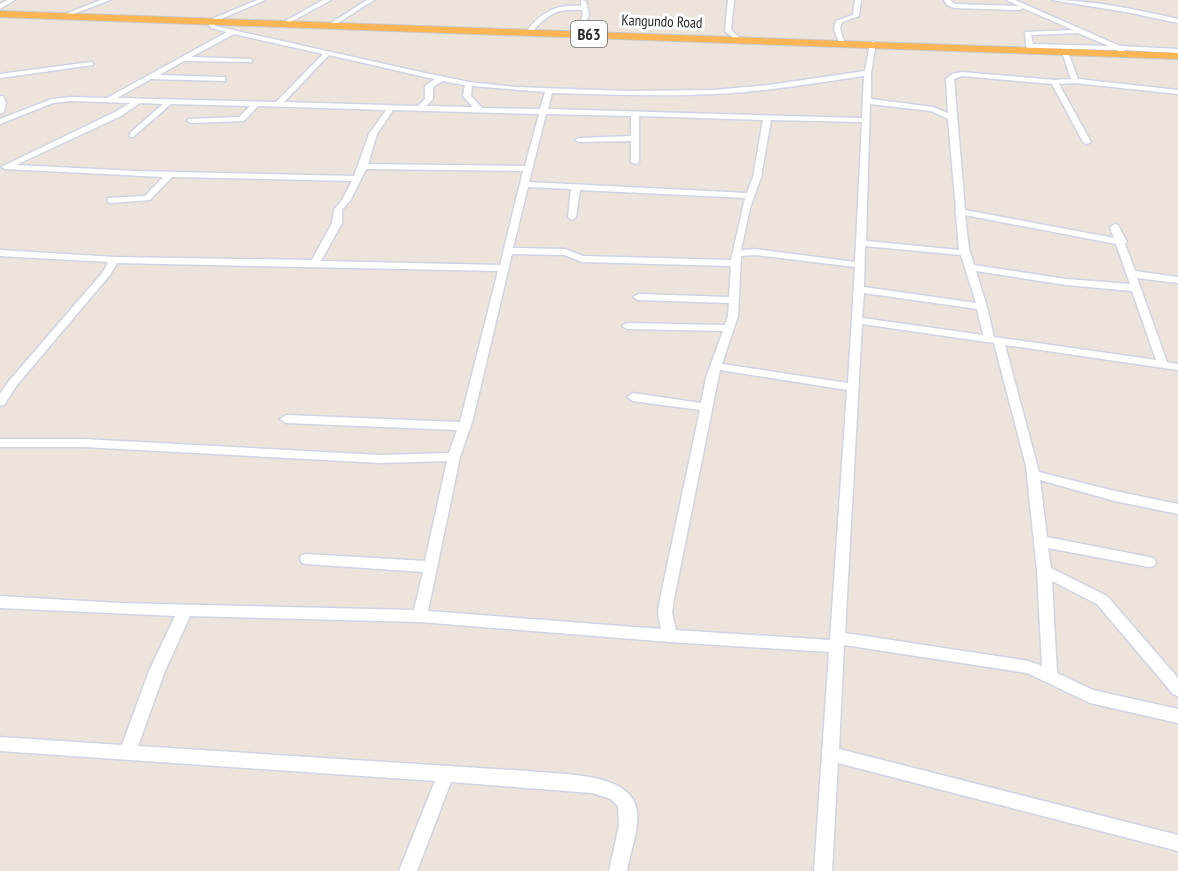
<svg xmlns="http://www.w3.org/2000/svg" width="1178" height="871" font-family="'PT Sans Narrow',sans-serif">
<rect width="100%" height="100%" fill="#ece4da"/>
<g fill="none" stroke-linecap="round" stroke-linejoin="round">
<g stroke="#cfd3e3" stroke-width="3">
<path id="minor" d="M 8,0 L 15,0 L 0,9 L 0,4 Z
M 101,0 L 110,0 L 63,18 L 58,17 Z
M 257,0 L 265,0 L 214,22 L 215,26 L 425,73 L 469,82 L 515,87 L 626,91 L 714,90 L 769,85 L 865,71 L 870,43 L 873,41 L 876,43 L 871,73 L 871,99 L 933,107 L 948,113 L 946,79 L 952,74 L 962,72 L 1055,80 L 1071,79 L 1062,52 L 1065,50 L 1068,52 L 1078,79 L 1178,90 L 1178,94 L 1075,83 L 1059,84 L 1091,142 L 1087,144 L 1083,142 L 1052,84 L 962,76 L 954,79 L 965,210 L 1114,238 L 1110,227 L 1115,224 L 1118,225 L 1127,242 L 1125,244 L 1135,271 L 1178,277 L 1178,283 L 1137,278 L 1167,362 L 1178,364 L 1178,370 L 1005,345 L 1039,472 L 1115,491 L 1178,504 L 1178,514 L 1115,501 L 1040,480 L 1047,537 L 1154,558 L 1156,562 L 1154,566 L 1149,567 L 1048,548 L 1051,568 L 1107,596 L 1178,678 L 1178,696 L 1173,694 L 1097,604 L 1052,581 L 1057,673 L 1093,690 L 1178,709 L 1178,723 L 1090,703 L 1027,673 L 844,645 L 839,749 L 1178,835 L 1178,851 L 838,763 L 832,871 L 814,871 L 829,652 L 670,642 L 420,622 L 190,616 L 165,671 L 138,746 L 541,772 C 569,775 632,774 637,811 C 639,831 630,852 627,871 L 609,871 L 619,825 L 618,806 L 611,799 L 592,793 L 451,782 L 417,871 L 399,871 L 435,781 L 0,751 L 0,737 L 122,745 L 149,671 L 175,616 L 0,608 L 0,596 L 119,603 L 414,610 L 423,572 L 307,564 L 302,563 L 300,559 L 302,555 L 307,554 L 425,561 L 447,461 L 381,463 L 84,447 L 0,447 L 0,439 L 84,439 L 381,455 L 449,453 L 457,430 L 286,423 L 280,419 L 286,415 L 460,422 L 498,271 L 117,263 L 110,275 L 17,385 L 4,405 L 0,406 L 0,394 L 9,381 L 103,272 L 108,262 L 0,256 L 0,250 L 114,257 L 312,260 L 332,223 L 334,210 L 342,200 L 352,181 L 172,177 L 150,200 L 111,203 L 108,202 L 108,198 L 145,196 L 163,177 L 5,169 L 1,167 L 115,112 L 130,103 L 71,101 L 53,103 L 0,124 L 0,119 L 52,99 L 71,97 L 107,98 L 227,32 L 211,28 L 207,21 ZM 234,34 L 323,54 L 276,102 L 117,98 L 151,79 L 225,81 L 225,77 L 222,77 L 159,75 L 184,61 L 252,62 L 252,60 L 250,59 L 191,57 ZM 329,55 L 425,77 L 435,79 L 425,86 L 425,99 L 418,106 L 284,102 ZM 864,76 L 862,118 L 548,109 L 552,93 C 606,94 660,97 713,94 C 764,92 814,83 864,76 ZM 442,81 L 465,85 L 463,96 L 473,107 L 426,106 L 433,99 L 433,87 ZM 472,86 L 545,92 L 540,109 L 482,108 L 471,96 ZM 140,103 L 163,104 L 130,133 L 130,137 L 133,137 L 171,104 L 250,106 L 239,117 L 188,119 L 187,121 L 191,123 L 244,121 L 258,106 L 386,110 L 369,134 L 354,176 L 135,171 L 16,165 L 121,116 ZM 870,104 L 931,111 L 948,119 L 956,210 L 955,212 L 956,214 L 959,250 L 866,241 ZM 393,110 L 539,114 L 525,166 L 368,164 L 377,134 ZM 546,114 L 631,116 L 631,136 L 579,138 L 575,140 L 579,142 L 631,141 L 631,162 L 635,164 L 639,162 L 639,116 L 763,120 L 753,177 L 747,193 L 529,182 ZM 771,120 L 862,122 L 855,262 L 755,249 L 741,250 L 750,208 L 761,177 ZM 366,169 L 523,171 L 500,265 L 321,261 L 342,223 L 342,210 L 350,201 ZM 528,187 L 571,189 L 568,217 L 572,220 L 576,217 L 580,190 L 745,198 L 731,260 L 583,256 L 565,249 L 513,248 ZM 965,215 L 1116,244 L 1130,284 L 1066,279 L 974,265 L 969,249 ZM 865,246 L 961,255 L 976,303 L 864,287 ZM 512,254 L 564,255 L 582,262 L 731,266 L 729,297 L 638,294 L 633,297 L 638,300 L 729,303 L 728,316 L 725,325 L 627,323 L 622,326 L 627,329 L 723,331 L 706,378 L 701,403 L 633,393 L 627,397 L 633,401 L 700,410 L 660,599 L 658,613 L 661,629 L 428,611 L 460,457 L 473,419 ZM 755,255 L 855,267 L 848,383 L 722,364 L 738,316 L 741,256 ZM 976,271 L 1066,285 L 1132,291 L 1156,360 L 994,337 L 987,307 ZM 864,293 L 977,309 L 983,335 L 862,318 ZM 862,324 L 994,343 L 1026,466 L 1037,571 L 1042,666 L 1029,661 L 845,633 ZM 720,370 L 847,390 L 830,640 L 676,630 L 672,613 L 674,599 Z
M 323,0 L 331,0 L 285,25 L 280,24 Z
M 367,0 L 374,0 L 333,26 L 328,25 Z
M 581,0 L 586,1 L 589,14 L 582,34 L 577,33 L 583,14 L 582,10 C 556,8 548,14 531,33 L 526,32 C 541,12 556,4 581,6 Z
M 728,0 L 734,0 L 731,30 L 740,38 L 740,40 L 736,40 L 725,31 Z
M 855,0 L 861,0 L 859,16 L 842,22 L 840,29 L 844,42 L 839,43 L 834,29 L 836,21 L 853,15 Z
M 944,0 L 950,0 L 955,4 L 1019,6 L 1007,0 L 1015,0 L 1120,46 L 1178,49 L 1178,53 L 1124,50 L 1126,53 L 1123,55 L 1117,50 L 1034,48 L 1034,51 L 1031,53 L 1029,52 L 1026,46 L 1025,32 L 1073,30 L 1023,8 L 1020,10 L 954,8 L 947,5 ZM 1078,33 L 1109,46 L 1033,44 L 1031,35 Z
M 1052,0 C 1094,0 1137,10 1178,19 L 1178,23 L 1126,12 Z
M 91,62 L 93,63 L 93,65 L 0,78 L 0,74 Z
M 0,96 L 3,96 L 6,103 L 4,112 L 0,114 Z"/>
</g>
<g stroke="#c7c7c7" stroke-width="2">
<path id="trunk" d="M 0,11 L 1178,53 L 1178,59 L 0,17 Z"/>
</g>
<use href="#minor" fill="#fff" fill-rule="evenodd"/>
<use href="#trunk" fill="#fbb553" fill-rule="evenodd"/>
</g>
<g text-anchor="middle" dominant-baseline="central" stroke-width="6" stroke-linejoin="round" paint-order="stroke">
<g font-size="15" fill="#292929" stroke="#fff">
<text transform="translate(662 21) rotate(2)">Kangundo Road</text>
</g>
<rect fill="#fff" stroke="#696969" stroke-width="1.5" x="571" y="21" width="36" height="26" rx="4.5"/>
<g font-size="16" font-weight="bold" fill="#292929">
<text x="589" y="34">B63</text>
</g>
</g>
</svg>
